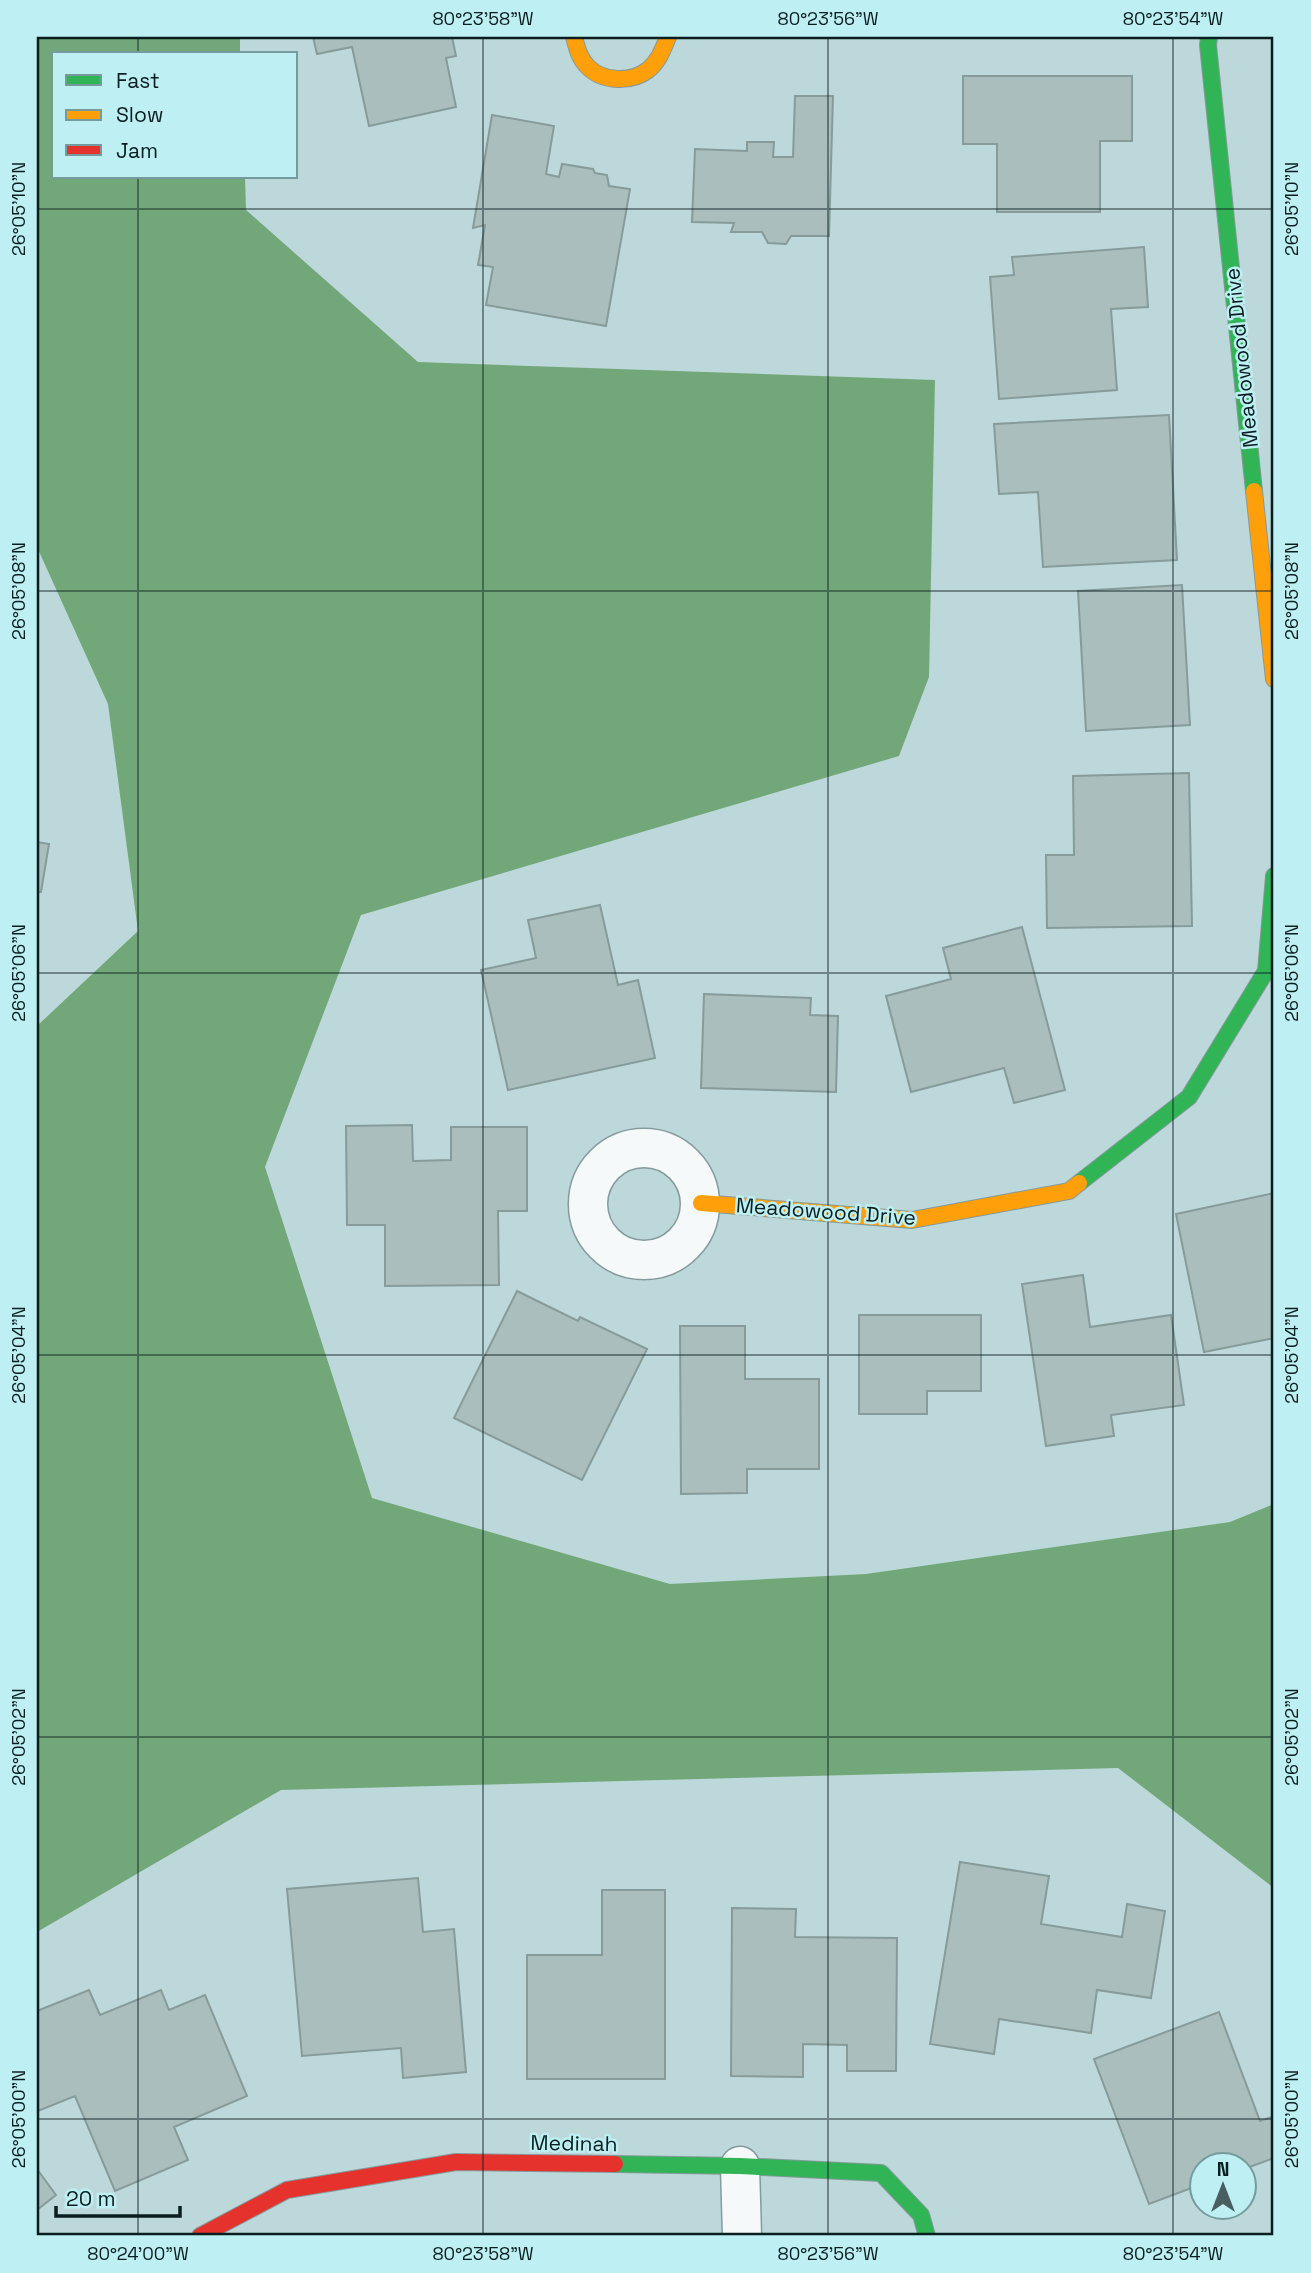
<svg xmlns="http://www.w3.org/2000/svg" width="1311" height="2273" font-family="'Space Grotesk',sans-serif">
<rect width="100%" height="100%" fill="#bdd8da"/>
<path fill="#72a879" d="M 37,37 L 240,37 L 240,54 L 54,54 L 54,177 L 245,177 L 246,210 L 418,362 L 935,380 L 929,677 L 899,756 L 361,915 L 265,1167 L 372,1498 L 670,1584 L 866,1574 L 1230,1522 L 1274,1504 L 1274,1888 L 1118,1768 L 281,1790 L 37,1932 L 37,1026 L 138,931 L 108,704 L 37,547 Z"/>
<path fill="#a9bebd" stroke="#869b9a" stroke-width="2" d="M 313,37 L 452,37 L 456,56 L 446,58 L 456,107 L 369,126 L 352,47 L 317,54 Z
M 963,76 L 1132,76 L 1132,141 L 1100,141 L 1100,212 L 997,212 L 997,144 L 963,144 Z
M 795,96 L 833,96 L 829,236 L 791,236 L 786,244 L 768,243 L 762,232 L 731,232 L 734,223 L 692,222 L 695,149 L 747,151 L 747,142 L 774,142 L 773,157 L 793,157 Z
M 492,115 L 554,126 L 546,174 L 559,177 L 562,164 L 593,169 L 595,173 L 607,175 L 609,186 L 630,189 L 606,326 L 486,305 L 493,267 L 478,265 L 485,225 L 473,228 Z
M 1144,247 L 1148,307 L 1111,309 L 1117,390 L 999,399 L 990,277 L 1014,275 L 1012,257 Z
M 1169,415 L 1177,560 L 1043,567 L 1038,492 L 999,494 L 994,424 Z
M 1182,585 L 1190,725 L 1086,731 L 1078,591 Z
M 1189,773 L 1192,926 L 1047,928 L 1046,855 L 1074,855 L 1073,776 Z
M 37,842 L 49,844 L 41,892 L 37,892 Z
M 600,905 L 618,985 L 638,980 L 655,1058 L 508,1090 L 481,970 L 536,958 L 528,920 Z
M 1022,927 L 1065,1090 L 1014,1103 L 1004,1068 L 911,1092 L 886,996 L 951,979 L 943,948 Z
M 704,994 L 811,998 L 810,1015 L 838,1016 L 836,1092 L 701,1088 Z
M 412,1125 L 413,1161 L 451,1160 L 451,1127 L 527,1127 L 527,1211 L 498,1211 L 499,1285 L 385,1286 L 385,1225 L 347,1225 L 346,1126 Z
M 1274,1193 L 1274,1338 L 1204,1352 L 1176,1214 Z
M 1083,1275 L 1090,1327 L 1171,1315 L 1184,1405 L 1111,1415 L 1114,1436 L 1046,1446 L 1022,1284 Z
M 517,1291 L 578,1321 L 580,1317 L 647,1349 L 582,1480 L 454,1418 Z
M 859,1315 L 981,1315 L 981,1391 L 927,1391 L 927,1414 L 859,1414 Z
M 680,1326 L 745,1326 L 745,1379 L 819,1379 L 819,1469 L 747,1469 L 747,1493 L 681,1494 Z
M 960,1862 L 1049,1876 L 1041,1924 L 1122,1937 L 1127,1904 L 1165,1911 L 1151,1998 L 1097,1990 L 1091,2033 L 999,2019 L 994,2054 L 930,2044 Z
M 418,1878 L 423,1932 L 454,1929 L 466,2072 L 403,2078 L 401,2048 L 302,2056 L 287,1889 Z
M 602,1890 L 665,1890 L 665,2079 L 527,2079 L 527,1955 L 602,1955 Z
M 732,1908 L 796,1909 L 795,1937 L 897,1938 L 896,2071 L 847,2071 L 847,2045 L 803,2044 L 803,2077 L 731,2076 Z
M 89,1990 L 100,2015 L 161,1990 L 169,2010 L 205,1995 L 247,2096 L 174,2127 L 188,2160 L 115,2191 L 75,2096 L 38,2111 L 37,2108 L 37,2011 Z
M 1219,2012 L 1260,2121 L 1274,2116 L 1274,2158 L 1244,2169 L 1244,2164 L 1202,2164 L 1202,2184 L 1149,2204 L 1094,2059 Z
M 37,2169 L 56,2195 L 37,2210 Z"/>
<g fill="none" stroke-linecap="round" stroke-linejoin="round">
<g stroke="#859a9c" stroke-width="41">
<path id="street" d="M588 1204a56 56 0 1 1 112 0a56 56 0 1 1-112 0Z
M 740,2166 L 742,2236"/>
</g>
<g stroke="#859a9c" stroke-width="18">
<path id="fast" d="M 1209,37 L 1208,45 L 1254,491
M 1079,1183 L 1189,1097 L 1266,971 L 1274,876
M 615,2164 L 740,2166 L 881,2173 L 921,2215 L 927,2236"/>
</g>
<g stroke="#859a9c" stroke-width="18">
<path id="slow" d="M 574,37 C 577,48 579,58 588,67 C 603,82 631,83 648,70 C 659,61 663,49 668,37
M 1254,491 L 1274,679
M 701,1203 L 912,1220 L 1069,1191 L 1079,1183"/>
</g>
<g stroke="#859a9c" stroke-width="18">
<path id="jam" d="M 200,2236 L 287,2190 L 456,2162 L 615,2164"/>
</g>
<use href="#street" stroke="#f5f9f9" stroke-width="38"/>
<use href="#fast" stroke="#30b455" stroke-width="16"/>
<use href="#slow" stroke="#ff9f0a" stroke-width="16"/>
<use href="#jam" stroke="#e5322d" stroke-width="16"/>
</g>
<path fill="none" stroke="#0a1d1f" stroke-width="2" stroke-opacity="0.45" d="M 138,37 L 138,54M 483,37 L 483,2236M 828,37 L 828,2236M 1173,37 L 1173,2236M 138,177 L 138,2236M 37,209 L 1274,209M 37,591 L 1274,591M 37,973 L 1274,973M 37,1355 L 1274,1355M 37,1737 L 1274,1737M 37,2119 L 1274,2119"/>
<g text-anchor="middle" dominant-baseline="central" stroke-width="5" stroke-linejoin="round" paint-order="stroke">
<g font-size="21" fill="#0a1d1f" stroke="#bdeff3">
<text transform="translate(1241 358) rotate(-96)">Meadowood Drive</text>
<text transform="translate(826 1211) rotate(4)">Meadowood Drive</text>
<text transform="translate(574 2143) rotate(1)">Medinah</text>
</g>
</g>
<rect width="1311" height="2273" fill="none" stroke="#bdeff3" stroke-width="77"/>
<rect x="52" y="52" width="245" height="126" fill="#bdeff3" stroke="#759b9e" stroke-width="2"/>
<rect x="66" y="75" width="35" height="10" fill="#30b455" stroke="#759b9e" stroke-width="2"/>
<text x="116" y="88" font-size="21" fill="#0a1d1f">Fast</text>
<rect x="66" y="110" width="35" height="10" fill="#ff9f0a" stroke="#759b9e" stroke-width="2"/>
<text x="116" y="122" font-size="21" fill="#0a1d1f">Slow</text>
<rect x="66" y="145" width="35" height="10" fill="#e5322d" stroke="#759b9e" stroke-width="2"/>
<text x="116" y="158" font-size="21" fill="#0a1d1f">Jam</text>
<g transform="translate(1223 2186)"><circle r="33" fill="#bdeff3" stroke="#759b9e" stroke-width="2"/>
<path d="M0-5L12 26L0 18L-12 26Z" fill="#495e60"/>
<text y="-10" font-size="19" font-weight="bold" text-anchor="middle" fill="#0a1d1f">N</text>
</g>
<path d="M56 2206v10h124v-10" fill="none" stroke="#0a1d1f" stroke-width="3.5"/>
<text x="66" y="2206" font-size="21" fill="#0a1d1f" stroke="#bdeff3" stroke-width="5" paint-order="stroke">20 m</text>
<rect x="38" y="38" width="1234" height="2196" fill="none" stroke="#0a1d1f" stroke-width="2.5"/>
<g font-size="18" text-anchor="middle" fill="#0a1d1f">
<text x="483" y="25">80°23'58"W</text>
<text x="828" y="25">80°23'56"W</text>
<text x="1173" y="25">80°23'54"W</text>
<text transform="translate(19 209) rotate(-90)" y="6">26°05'10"N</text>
<text transform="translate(1292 209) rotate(-90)" y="6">26°05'10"N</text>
<text transform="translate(19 591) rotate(-90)" y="6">26°05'08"N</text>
<text transform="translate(1292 591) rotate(-90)" y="6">26°05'08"N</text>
<text transform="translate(19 973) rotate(-90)" y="6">26°05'06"N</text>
<text transform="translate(1292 973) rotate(-90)" y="6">26°05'06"N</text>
<text transform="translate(19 1355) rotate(-90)" y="6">26°05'04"N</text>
<text transform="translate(1292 1355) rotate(-90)" y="6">26°05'04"N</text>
<text transform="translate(19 1737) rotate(-90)" y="6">26°05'02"N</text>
<text transform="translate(1292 1737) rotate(-90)" y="6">26°05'02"N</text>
<text transform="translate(19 2119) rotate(-90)" y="6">26°05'00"N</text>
<text transform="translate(1292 2119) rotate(-90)" y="6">26°05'00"N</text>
<text x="138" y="2260">80°24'00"W</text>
<text x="483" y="2260">80°23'58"W</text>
<text x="828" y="2260">80°23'56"W</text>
<text x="1173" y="2260">80°23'54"W</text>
</g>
</svg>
